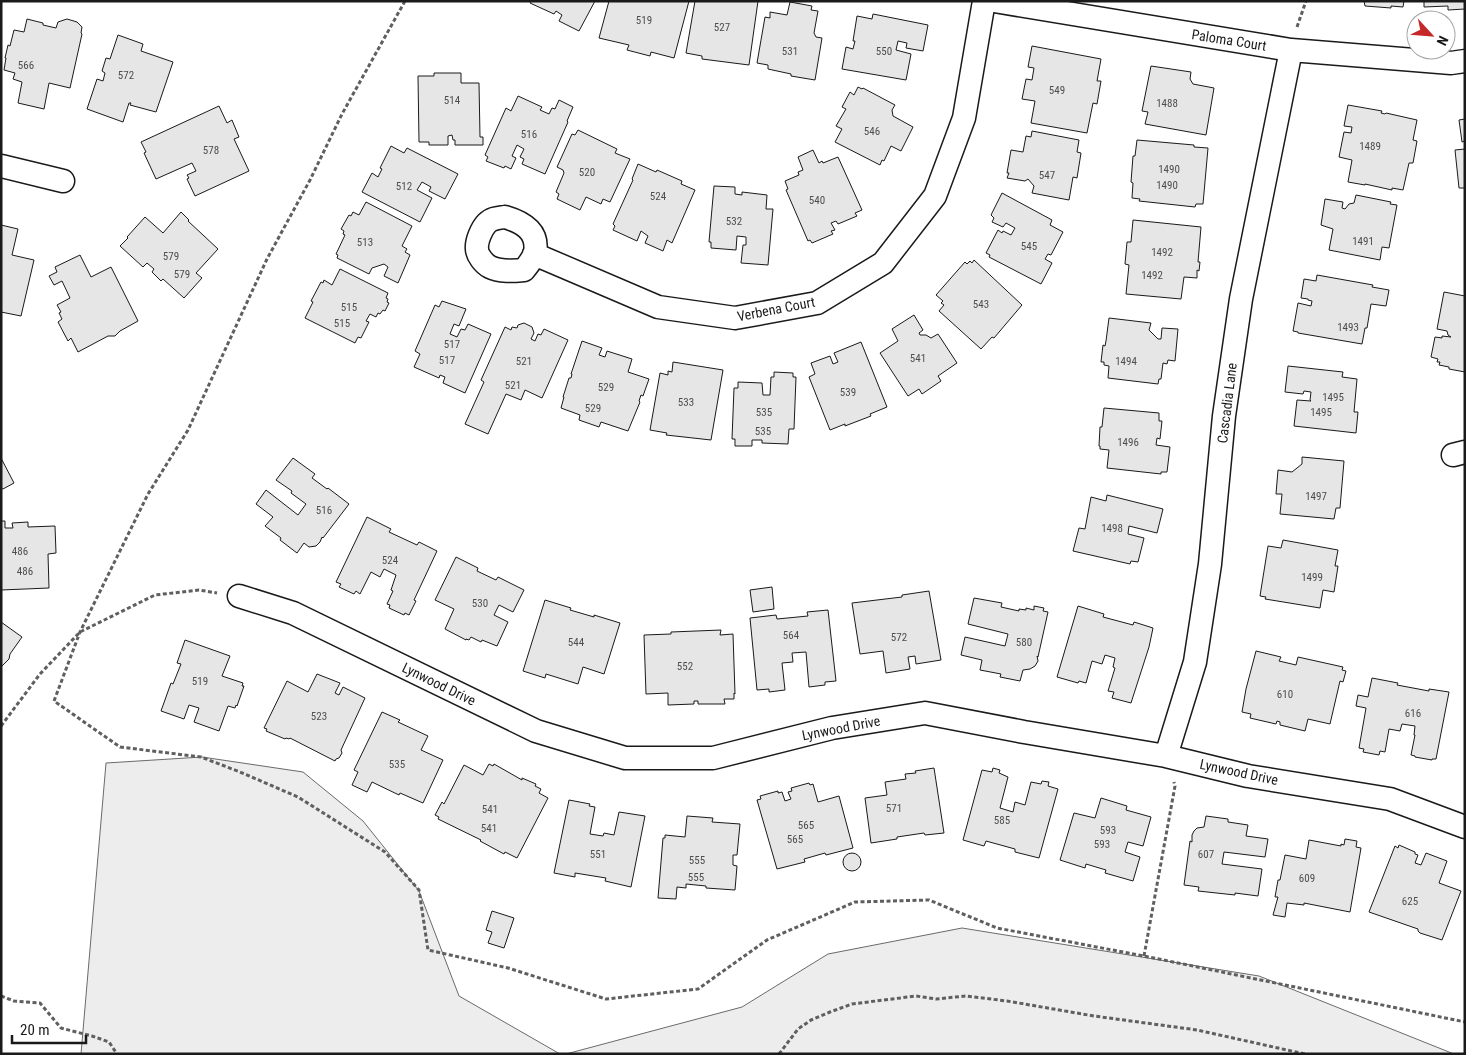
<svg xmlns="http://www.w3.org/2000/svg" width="1466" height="1055" font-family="'Roboto Condensed',sans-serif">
<rect width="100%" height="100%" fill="#fff"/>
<path fill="#ededed" stroke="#6a6a6a" d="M 202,757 L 303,772 L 363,821 L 419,891 L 459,996 L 560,1054 L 81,1054 L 106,763 Z
M 962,928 L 1259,976 L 1454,1054 L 566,1054 L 742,1007 L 828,954 Z"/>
<path fill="#e6e6e6" stroke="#1a1a1a" d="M 531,1 L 595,1 L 579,31 L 559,21 L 562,15 L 556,11 L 554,14 L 530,3 Z
M 609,1 L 689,1 L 674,58 L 651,52 L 650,56 L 627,50 L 629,45 L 599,38 Z
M 695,1 L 758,1 L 749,65 L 702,59 L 702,56 L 686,53 Z
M 1364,1 L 1404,1 L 1403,7 L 1391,6 L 1391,8 L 1365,6 Z
M 1424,1 L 1465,1 L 1465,9 L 1448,10 L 1448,6 L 1424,7 Z
M 790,2 L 812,6 L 811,10 L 818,11 L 814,33 L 816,37 L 822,38 L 815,80 L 791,76 L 791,74 L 768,69 L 768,65 L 757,63 L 765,17 L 770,18 L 770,12 L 787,15 Z
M 873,14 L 928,25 L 923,51 L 906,48 L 907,43 L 898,41 L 896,50 L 911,54 L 906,80 L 842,69 L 846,47 L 853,49 L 855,41 L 853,41 L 857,16 L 872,19 Z
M 27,19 L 43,23 L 43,25 L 56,28 L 58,22 L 67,19 L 77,22 L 82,27 L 81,33 L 82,34 L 70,88 L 49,83 L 44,109 L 18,103 L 22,82 L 13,79 L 15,73 L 4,70 L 6,58 L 5,58 L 8,45 L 10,46 L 14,30 L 24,32 Z
M 118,35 L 143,44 L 141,51 L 173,62 L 156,112 L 130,105 L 131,103 L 129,103 L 123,122 L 87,109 L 97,79 L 103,81 L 105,73 L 102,71 L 106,58 L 110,59 Z
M 1032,46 L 1101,59 L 1097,81 L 1101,81 L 1097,104 L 1093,103 L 1087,133 L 1031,123 L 1035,101 L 1022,99 L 1026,79 L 1032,80 L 1034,68 L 1028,67 Z
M 1151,66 L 1191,72 L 1190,79 L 1193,84 L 1214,88 L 1206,135 L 1145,124 L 1148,112 L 1142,111 Z
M 434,73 L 461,73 L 461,83 L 479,83 L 480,137 L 483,137 L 483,145 L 455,145 L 455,140 L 453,140 L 452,135 L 448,136 L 448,145 L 429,145 L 429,142 L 419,142 L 418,76 L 434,76 Z
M 858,87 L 862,89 L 863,88 L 895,105 L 892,110 L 893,116 L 913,127 L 901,151 L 891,146 L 884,161 L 882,160 L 880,165 L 835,142 L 842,129 L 836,126 L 846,109 L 842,107 L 850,92 L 854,95 Z
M 518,96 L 542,107 L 540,110 L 549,114 L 552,108 L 555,109 L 559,100 L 573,107 L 567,121 L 568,122 L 545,174 L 522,164 L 524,159 L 520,157 L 524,149 L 517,145 L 512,156 L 516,158 L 511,169 L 505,166 L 504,168 L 486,161 L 488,157 L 485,155 L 506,108 L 511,111 Z
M 1348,105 L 1382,111 L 1381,113 L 1385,114 L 1386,113 L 1417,120 L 1413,140 L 1417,141 L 1413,163 L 1409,163 L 1403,190 L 1392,188 L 1392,190 L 1365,184 L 1365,185 L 1348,182 L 1352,160 L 1339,157 L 1344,132 L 1351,133 L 1352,127 L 1344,126 Z
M 219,106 L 227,123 L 232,120 L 239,137 L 234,139 L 249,171 L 195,196 L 187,179 L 189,178 L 187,175 L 196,171 L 192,163 L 156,179 L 144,153 L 146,152 L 141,142 Z
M 1465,119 L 1465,141 L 1462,142 L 1459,120 Z
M 578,130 L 617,149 L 615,153 L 630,159 L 610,202 L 603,199 L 601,204 L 586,197 L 580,210 L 557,199 L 559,194 L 556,192 L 564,173 L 563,170 L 557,167 L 572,134 L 575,135 Z
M 1032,131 L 1079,140 L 1077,152 L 1081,153 L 1077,178 L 1073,177 L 1069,200 L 1032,193 L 1034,186 L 1028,179 L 1025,181 L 1007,178 L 1009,173 L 1007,173 L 1011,150 L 1023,152 L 1026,136 L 1031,137 Z
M 1137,140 L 1194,145 L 1194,147 L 1208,148 L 1203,204 L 1196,204 L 1195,207 L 1139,201 L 1140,199 L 1132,198 L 1133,183 L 1131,182 L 1133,156 L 1135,156 Z
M 391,146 L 404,153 L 407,148 L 458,174 L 445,199 L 429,191 L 431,187 L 422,182 L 417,190 L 432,198 L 420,222 L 362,192 L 372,173 L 378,177 L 382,169 L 380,168 Z
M 1465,149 L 1465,188 L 1459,188 L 1455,150 Z
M 813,150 L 819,163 L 822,161 L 823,163 L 838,157 L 862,210 L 855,213 L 857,216 L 838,224 L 836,221 L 831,223 L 835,230 L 831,231 L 833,234 L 812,243 L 810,240 L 808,241 L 786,190 L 788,189 L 785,181 L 799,175 L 798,172 L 803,170 L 798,157 Z
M 638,164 L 656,172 L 657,170 L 682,181 L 681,184 L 695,190 L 672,243 L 667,240 L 663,251 L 645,243 L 648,236 L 641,231 L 637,241 L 613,230 L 615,226 L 613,224 L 633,180 L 632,179 Z
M 714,186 L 735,187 L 735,194 L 742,195 L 742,192 L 767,195 L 766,209 L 773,209 L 768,265 L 741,263 L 743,245 L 746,245 L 746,237 L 737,236 L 736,250 L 711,248 L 711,242 L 709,242 Z
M 1002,193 L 1052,220 L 1050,225 L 1063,232 L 1051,255 L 1048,254 L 1045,259 L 1052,263 L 1041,284 L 989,257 L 990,255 L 986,253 L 998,230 L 1002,233 L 1003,231 L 1011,235 L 1015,228 L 1006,223 L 1003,227 L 992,222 L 994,218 L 991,215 Z
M 1356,195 L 1391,202 L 1390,204 L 1397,205 L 1389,248 L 1382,247 L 1380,260 L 1329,250 L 1333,229 L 1321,225 L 1325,199 L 1343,202 L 1342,208 L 1345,209 L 1349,204 L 1354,203 Z
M 366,202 L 412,226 L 402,246 L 407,249 L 405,252 L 410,255 L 398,283 L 384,276 L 388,267 L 384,264 L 372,268 L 369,274 L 337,258 L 338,255 L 336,254 L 345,235 L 343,234 L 344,231 L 341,229 L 349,215 L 351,216 L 353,212 L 359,215 Z
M 181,212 L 189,220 L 188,221 L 218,249 L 196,273 L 202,278 L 184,298 L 163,279 L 161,281 L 152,272 L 154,269 L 147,263 L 143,267 L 120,246 L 128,238 L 127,237 L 145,217 L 163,233 Z
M 1133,220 L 1201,227 L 1198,262 L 1200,262 L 1199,271 L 1197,270 L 1197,278 L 1184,277 L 1181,299 L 1126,294 L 1129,265 L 1125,264 L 1127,242 L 1131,242 Z
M 1,225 L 18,229 L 12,255 L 34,260 L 21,316 L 1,312 Z
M 80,255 L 91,277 L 111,267 L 138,321 L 120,331 L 115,336 L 108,336 L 78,352 L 71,338 L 68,341 L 58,322 L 62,319 L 59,313 L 61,312 L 57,305 L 70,298 L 62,281 L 54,285 L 49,276 L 57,272 L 55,267 Z
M 974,260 L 1022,305 L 994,338 L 992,337 L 981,349 L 939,311 L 944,305 L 941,303 L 943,301 L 936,295 L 965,262 L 967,264 L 970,261 L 972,263 Z
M 340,269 L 388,293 L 386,298 L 388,299 L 387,302 L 389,303 L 385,311 L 383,310 L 380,314 L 378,313 L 376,317 L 370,314 L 366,321 L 369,322 L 361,338 L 358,337 L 355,343 L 305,318 L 313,302 L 311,301 L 321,282 L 323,283 L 324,280 L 332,285 Z
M 1317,275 L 1373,285 L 1372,287 L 1389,290 L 1386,306 L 1371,304 L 1367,328 L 1365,328 L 1362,344 L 1298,333 L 1298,332 L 1293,331 L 1298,303 L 1311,306 L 1312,301 L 1308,300 L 1308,299 L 1301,298 L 1304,279 L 1316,281 Z
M 1444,292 L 1465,296 L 1465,372 L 1449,369 L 1449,367 L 1439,365 L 1440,362 L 1437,362 L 1438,359 L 1431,357 L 1435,337 L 1442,338 L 1442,336 L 1451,337 L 1448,335 L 1447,331 L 1437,329 Z
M 442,301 L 466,309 L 459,326 L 454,324 L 450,334 L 457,337 L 461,329 L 465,330 L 468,324 L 491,334 L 465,393 L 443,383 L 445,377 L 440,375 L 439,378 L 414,367 L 420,354 L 415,351 L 435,305 L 439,307 Z
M 914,315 L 923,330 L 919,333 L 920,335 L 926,335 L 931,338 L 938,334 L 957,363 L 938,376 L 941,381 L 922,394 L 919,389 L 908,396 L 880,353 L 898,341 L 892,329 Z
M 1109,318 L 1151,323 L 1149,330 L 1158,339 L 1161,339 L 1162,328 L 1178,329 L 1175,361 L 1168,360 L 1167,364 L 1163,363 L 1161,379 L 1159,379 L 1158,384 L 1108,378 L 1109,366 L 1104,365 L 1104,362 L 1101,362 L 1103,345 L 1105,346 L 1106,341 Z
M 524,323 L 532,327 L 534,333 L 531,339 L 535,341 L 538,334 L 541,335 L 544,329 L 568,340 L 542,398 L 525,390 L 521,400 L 506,394 L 488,434 L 465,424 L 484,382 L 481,380 L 505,327 L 511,330 L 512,327 L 517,328 L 518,325 Z
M 582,341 L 602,348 L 599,355 L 605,357 L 607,351 L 632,359 L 628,372 L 649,379 L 643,396 L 641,395 L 639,401 L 640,402 L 628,431 L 601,422 L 599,427 L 579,420 L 580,415 L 561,408 L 564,397 L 563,397 L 569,378 L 571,378 L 572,374 L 571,374 Z
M 861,342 L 887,407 L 870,414 L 871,416 L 845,426 L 845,424 L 830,430 L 809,377 L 815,374 L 811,363 L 830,356 L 833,364 L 838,362 L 834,353 Z
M 673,362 L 723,370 L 711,440 L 666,435 L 667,433 L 650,430 L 660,373 L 668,375 L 668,371 L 672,372 Z
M 1288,366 L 1343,372 L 1342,377 L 1357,379 L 1354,412 L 1358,412 L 1356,433 L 1294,426 L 1297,400 L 1311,401 L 1310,400 L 1311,392 L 1304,391 L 1303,394 L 1285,392 Z
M 774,372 L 793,373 L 793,377 L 796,377 L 794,429 L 789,429 L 788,444 L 762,443 L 762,440 L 752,440 L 752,446 L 735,446 L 735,439 L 732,439 L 734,388 L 738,388 L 738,382 L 762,383 L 763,395 L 770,395 L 771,377 L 774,377 Z
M 1104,408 L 1159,413 L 1159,421 L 1162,421 L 1160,439 L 1157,438 L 1156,445 L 1170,447 L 1167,472 L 1161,472 L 1161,474 L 1107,468 L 1109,450 L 1100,449 L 1100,446 L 1099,446 L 1100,427 L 1102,427 Z
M 1302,457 L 1344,461 L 1340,508 L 1336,508 L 1334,519 L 1280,514 L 1282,494 L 1276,494 L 1278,470 L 1292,472 L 1302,464 Z
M 1,458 L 14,483 L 3,489 L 1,488 Z
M 293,458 L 315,474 L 312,478 L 327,489 L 328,488 L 349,504 L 323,538 L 322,537 L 320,542 L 316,546 L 309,547 L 304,543 L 297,553 L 280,540 L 281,538 L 265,526 L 273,517 L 256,504 L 266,490 L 298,515 L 306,504 L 291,493 L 292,491 L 276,480 Z
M 1107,495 L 1163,509 L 1157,533 L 1129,526 L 1128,534 L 1144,538 L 1138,562 L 1131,561 L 1130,564 L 1073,551 L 1079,528 L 1085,529 L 1091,497 L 1106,501 Z
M 367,517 L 391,529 L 389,532 L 417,545 L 419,542 L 437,551 L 414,600 L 416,601 L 409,615 L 405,613 L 404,615 L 389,608 L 390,605 L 387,604 L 393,591 L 391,590 L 396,575 L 384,569 L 380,577 L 371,572 L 360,594 L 356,591 L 354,594 L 339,587 L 341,584 L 336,582 Z
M 1,521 L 5,521 L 5,528 L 13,528 L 12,523 L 28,522 L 28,527 L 55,526 L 56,553 L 48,554 L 49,588 L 1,590 Z
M 1283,540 L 1338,550 L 1335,566 L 1338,566 L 1334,592 L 1323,590 L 1320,608 L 1265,599 L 1266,597 L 1260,596 L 1268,546 L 1281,548 Z
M 456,557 L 478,568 L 477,571 L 496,580 L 498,577 L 524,590 L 513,612 L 499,605 L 494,615 L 508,622 L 497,646 L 482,640 L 481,642 L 471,637 L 469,640 L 466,639 L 466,640 L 445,629 L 454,609 L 435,600 Z
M 772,587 L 774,609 L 753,612 L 750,590 Z
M 929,591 L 941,660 L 916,664 L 915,656 L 908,657 L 910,669 L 886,673 L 883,651 L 860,654 L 852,603 L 902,597 L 902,595 Z
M 974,598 L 1002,603 L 1001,607 L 1019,611 L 1019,609 L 1026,610 L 1026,608 L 1034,610 L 1034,606 L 1044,608 L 1043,611 L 1048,612 L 1038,657 L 1037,656 L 1038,661 L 1035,666 L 1030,669 L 1023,670 L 1020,681 L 1000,677 L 1001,674 L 980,670 L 982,660 L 961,655 L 965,637 L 1005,646 L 1008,634 L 968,624 Z
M 545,600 L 571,608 L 570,610 L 594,617 L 594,615 L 620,623 L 604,674 L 583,667 L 578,684 L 546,674 L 545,678 L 523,671 Z
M 1078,606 L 1104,614 L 1103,617 L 1133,625 L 1134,622 L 1153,628 L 1149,647 L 1131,703 L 1112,698 L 1114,692 L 1108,691 L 1115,668 L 1113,667 L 1115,658 L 1105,655 L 1102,664 L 1092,661 L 1086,683 L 1079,681 L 1078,683 L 1057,677 Z
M 828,610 L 836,681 L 825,682 L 825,685 L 809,687 L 806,652 L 792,653 L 793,662 L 782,663 L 785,690 L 769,692 L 769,689 L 757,690 L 750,618 L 776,615 L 777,619 L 808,616 L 807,612 Z
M 1,622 L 22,637 L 10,654 L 9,659 L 1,667 Z
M 721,630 L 720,635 L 733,634 L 735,694 L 734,693 L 734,699 L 724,699 L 725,704 L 698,704 L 698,701 L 694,701 L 694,704 L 668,705 L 668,693 L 646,694 L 644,635 L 671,634 L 671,632 Z
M 185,640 L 230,656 L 222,676 L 243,683 L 242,686 L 244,686 L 237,706 L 236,705 L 235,708 L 228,706 L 219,731 L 194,722 L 199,708 L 189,705 L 184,719 L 161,711 L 171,683 L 173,684 L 181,664 L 177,663 Z
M 1256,651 L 1281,657 L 1279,661 L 1296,665 L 1298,657 L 1343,667 L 1342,670 L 1346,671 L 1343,682 L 1340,681 L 1330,724 L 1308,719 L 1305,731 L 1280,725 L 1280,722 L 1277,721 L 1276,724 L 1250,718 L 1251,714 L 1242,712 L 1246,689 Z
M 317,674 L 340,683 L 335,693 L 339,695 L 343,687 L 365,698 L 341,750 L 342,753 L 339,758 L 336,759 L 335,761 L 290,738 L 289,739 L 286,738 L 285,739 L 266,731 L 267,729 L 264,728 L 287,681 L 308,692 Z
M 1372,678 L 1398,683 L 1397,685 L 1429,691 L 1429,689 L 1449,692 L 1436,759 L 1432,759 L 1432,760 L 1415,757 L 1415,756 L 1411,755 L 1415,735 L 1414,735 L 1415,726 L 1402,724 L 1400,731 L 1389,729 L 1385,752 L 1380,751 L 1379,755 L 1363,752 L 1364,749 L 1359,748 L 1366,708 L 1356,706 L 1358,695 L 1368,697 Z
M 382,712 L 400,720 L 398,722 L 428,736 L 421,750 L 443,760 L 423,803 L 400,793 L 399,795 L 372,782 L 367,792 L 352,785 L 358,772 L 354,770 Z
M 489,764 L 493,766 L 494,764 L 522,780 L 522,778 L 536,784 L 535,786 L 541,789 L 539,793 L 548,798 L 517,858 L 505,852 L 504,854 L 480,841 L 481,840 L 438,819 L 439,817 L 435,815 L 442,802 L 444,804 L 464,765 L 483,775 Z
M 934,768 L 944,833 L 925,835 L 924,833 L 897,837 L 897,839 L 871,843 L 865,798 L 887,795 L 885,782 L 906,779 L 905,774 L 916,773 L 915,771 Z
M 993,768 L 1000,770 L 999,773 L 1008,777 L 1000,808 L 1013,812 L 1015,802 L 1025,805 L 1031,782 L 1041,784 L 1042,781 L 1049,782 L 1048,786 L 1058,789 L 1039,858 L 1015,852 L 1015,849 L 986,841 L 984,846 L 963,840 L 982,770 L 992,772 Z
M 809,783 L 810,785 L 813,784 L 818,802 L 839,796 L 853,848 L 826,855 L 825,853 L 804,859 L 805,862 L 777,869 L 757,800 L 761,799 L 760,796 L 778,791 L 778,793 L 782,792 L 785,801 L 791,799 L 788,792 L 792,791 L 791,788 Z
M 1101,798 L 1127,806 L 1126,810 L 1151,817 L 1143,846 L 1128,842 L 1125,852 L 1140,857 L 1133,881 L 1105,873 L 1106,870 L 1086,864 L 1085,868 L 1060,860 L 1074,813 L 1095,818 Z
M 569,800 L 590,804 L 589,806 L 595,807 L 590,834 L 603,836 L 604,833 L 614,835 L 619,812 L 645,816 L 631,887 L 605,881 L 606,878 L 575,873 L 575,877 L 554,873 Z
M 687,816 L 713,818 L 712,822 L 740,824 L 737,855 L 733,855 L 733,865 L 737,866 L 735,890 L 706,888 L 706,886 L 686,884 L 686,888 L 677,887 L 676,899 L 658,898 L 663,838 L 665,838 L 665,835 L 685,837 Z
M 1206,816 L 1228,819 L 1228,822 L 1248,825 L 1246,836 L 1268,839 L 1265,857 L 1224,852 L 1222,864 L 1262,869 L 1258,896 L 1235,893 L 1235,895 L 1198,891 L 1199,887 L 1184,885 L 1190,841 L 1192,842 L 1192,835 L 1194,831 L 1197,828 L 1204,827 Z
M 1345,839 L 1357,841 L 1356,847 L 1361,848 L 1350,912 L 1304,903 L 1304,905 L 1287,903 L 1285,917 L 1273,915 L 1278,897 L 1275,897 L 1278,880 L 1280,880 L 1285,855 L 1306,859 L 1309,840 L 1341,846 L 1341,844 L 1344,845 Z
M 1399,845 L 1415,852 L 1415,854 L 1418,855 L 1415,863 L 1421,865 L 1426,853 L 1447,861 L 1439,883 L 1461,891 L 1442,940 L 1420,933 L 1418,931 L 1418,929 L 1369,912 L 1395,846 L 1398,848 Z
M843 862a9 9 0 1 1 18 0a9 9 0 1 1-18 0Z
M 492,911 L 514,918 L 504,948 L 488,943 L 492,932 L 486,930 Z"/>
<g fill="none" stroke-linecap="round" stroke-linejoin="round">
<g stroke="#1a1a1a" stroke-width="25">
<path id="street" d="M 994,1 L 1291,50 L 1451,63 L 1465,61
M 1,166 L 63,181
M 505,217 C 522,222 539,231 535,253 C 533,258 528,265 524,270 C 513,271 500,272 490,267 C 484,264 477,255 477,249 C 476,241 482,228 487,223 C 492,218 498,218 505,217 Z
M 534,254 L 658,307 L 735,318 L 817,303 L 883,263 L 935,196 L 964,118 L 984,1
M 1453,455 L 1465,452
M 239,596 L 293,613 L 536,731 L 625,758 L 713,758 L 832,728 L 925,713 L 1024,732 L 1166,756 L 1248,776 L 1390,799 L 1465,827
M 1166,756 L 1195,662 L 1210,564 L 1224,416 L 1241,299 L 1291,50"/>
</g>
<path stroke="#5f5f5f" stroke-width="3" stroke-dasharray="4 2.5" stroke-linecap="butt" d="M 405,1 L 342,114 L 310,180 L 267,259 L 188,430 L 148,494 L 80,632 L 54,701 L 120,747 L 201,757 L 240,772 L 298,797 L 385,852 L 419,890 L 428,950 L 508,968 L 606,999 L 698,989 L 767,940 L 855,902 L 929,900 L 997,928 L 1144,956 L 1465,1022
M 1297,27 L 1306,1
M 1,726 L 40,674 L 80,632 L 155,595 L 199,590 L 217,593
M 1144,956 L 1175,786 L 1174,782
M 1,996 L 14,1001 L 40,1003 L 61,1028 L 92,1036 L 109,1042 L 117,1054
M 779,1054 L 798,1029 L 811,1020 L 830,1012 L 852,1004 L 916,996 L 936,999 L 966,996 L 1007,1001 L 1094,1016 L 1197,1030 L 1305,1054"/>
<use href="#street" stroke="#fff" stroke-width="22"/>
</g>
<g text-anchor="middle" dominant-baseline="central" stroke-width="4" stroke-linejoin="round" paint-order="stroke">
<g font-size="11" fill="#4d4d4d">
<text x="644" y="20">519</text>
<text x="722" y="27">527</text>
<text x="790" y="51">531</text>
<text x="884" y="51">550</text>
<text x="26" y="65">566</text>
<text x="126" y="75">572</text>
<text x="1057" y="90">549</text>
<text x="452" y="100">514</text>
<text x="1167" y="103">1488</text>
<text x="872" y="131">546</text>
<text x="529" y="134">516</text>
<text x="1370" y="146">1489</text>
<text x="211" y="150">578</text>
<text x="1169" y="169">1490</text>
<text x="587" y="172">520</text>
<text x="1047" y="175">547</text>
<text x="1167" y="185">1490</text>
<text x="404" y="186">512</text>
<text x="658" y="196">524</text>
<text x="817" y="200">540</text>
<text x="734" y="221">532</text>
<text x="1363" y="241">1491</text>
<text x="365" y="242">513</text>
<text x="1029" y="246">545</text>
<text x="1162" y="252">1492</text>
<text x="171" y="256">579</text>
<text x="182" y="274">579</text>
<text x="1152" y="275">1492</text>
<text x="981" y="304">543</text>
<text x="349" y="307">515</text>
<text x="342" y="323">515</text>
<text x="1348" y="327">1493</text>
<text x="452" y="344">517</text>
<text x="918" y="358">541</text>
<text x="447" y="360">517</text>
<text x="524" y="361">521</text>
<text x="1126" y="361">1494</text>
<text x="513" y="385">521</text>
<text x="606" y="387">529</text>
<text x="848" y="392">539</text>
<text x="1333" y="397">1495</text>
<text x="686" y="402">533</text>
<text x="593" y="408">529</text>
<text x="764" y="412">535</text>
<text x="1321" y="412">1495</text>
<text x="763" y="431">535</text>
<text x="1128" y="442">1496</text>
<text x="1316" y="496">1497</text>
<text x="324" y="510">516</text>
<text x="1112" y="528">1498</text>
<text x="20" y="551">486</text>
<text x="390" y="560">524</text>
<text x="25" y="571">486</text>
<text x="1312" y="577">1499</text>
<text x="480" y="603">530</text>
<text x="791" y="635">564</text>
<text x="899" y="637">572</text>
<text x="576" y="642">544</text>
<text x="1024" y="642">580</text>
<text x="685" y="666">552</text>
<text x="200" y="681">519</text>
<text x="1285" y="694">610</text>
<text x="1413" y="713">616</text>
<text x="319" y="716">523</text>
<text x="397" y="764">535</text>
<text x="894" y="808">571</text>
<text x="490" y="809">541</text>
<text x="1002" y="820">585</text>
<text x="806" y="825">565</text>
<text x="489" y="828">541</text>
<text x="1108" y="830">593</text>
<text x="795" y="839">565</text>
<text x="1102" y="844">593</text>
<text x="598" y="854">551</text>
<text x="1206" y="854">607</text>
<text x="697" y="860">555</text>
<text x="696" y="877">555</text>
<text x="1307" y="878">609</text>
<text x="1410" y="901">625</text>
</g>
<g font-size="14" fill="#1a1a1a" stroke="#fff">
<text transform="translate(1229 40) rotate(9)">Paloma Court</text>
<text transform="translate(776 309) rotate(-11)">Verbena Court</text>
<text transform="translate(1227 403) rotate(-83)">Cascadia Lane</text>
<text transform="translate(439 684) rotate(26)">Lynwood Drive</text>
<text transform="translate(841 728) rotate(-11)">Lynwood Drive</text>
<text transform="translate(1239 772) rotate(12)">Lynwood Drive</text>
</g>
</g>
<rect width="1466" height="1055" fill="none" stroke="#1a1a1a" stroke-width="5"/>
<g transform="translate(1431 35) rotate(116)"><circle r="24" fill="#ffffff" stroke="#a3a3a3"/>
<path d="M0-4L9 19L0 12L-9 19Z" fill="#c62828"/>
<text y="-8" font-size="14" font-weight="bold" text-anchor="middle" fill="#1a1a1a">N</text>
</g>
<path d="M12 1035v8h74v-8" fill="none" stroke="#1a1a1a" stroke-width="2.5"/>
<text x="20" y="1035" font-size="15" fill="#1a1a1a" stroke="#ffffff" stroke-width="4" paint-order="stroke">20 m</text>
</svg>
